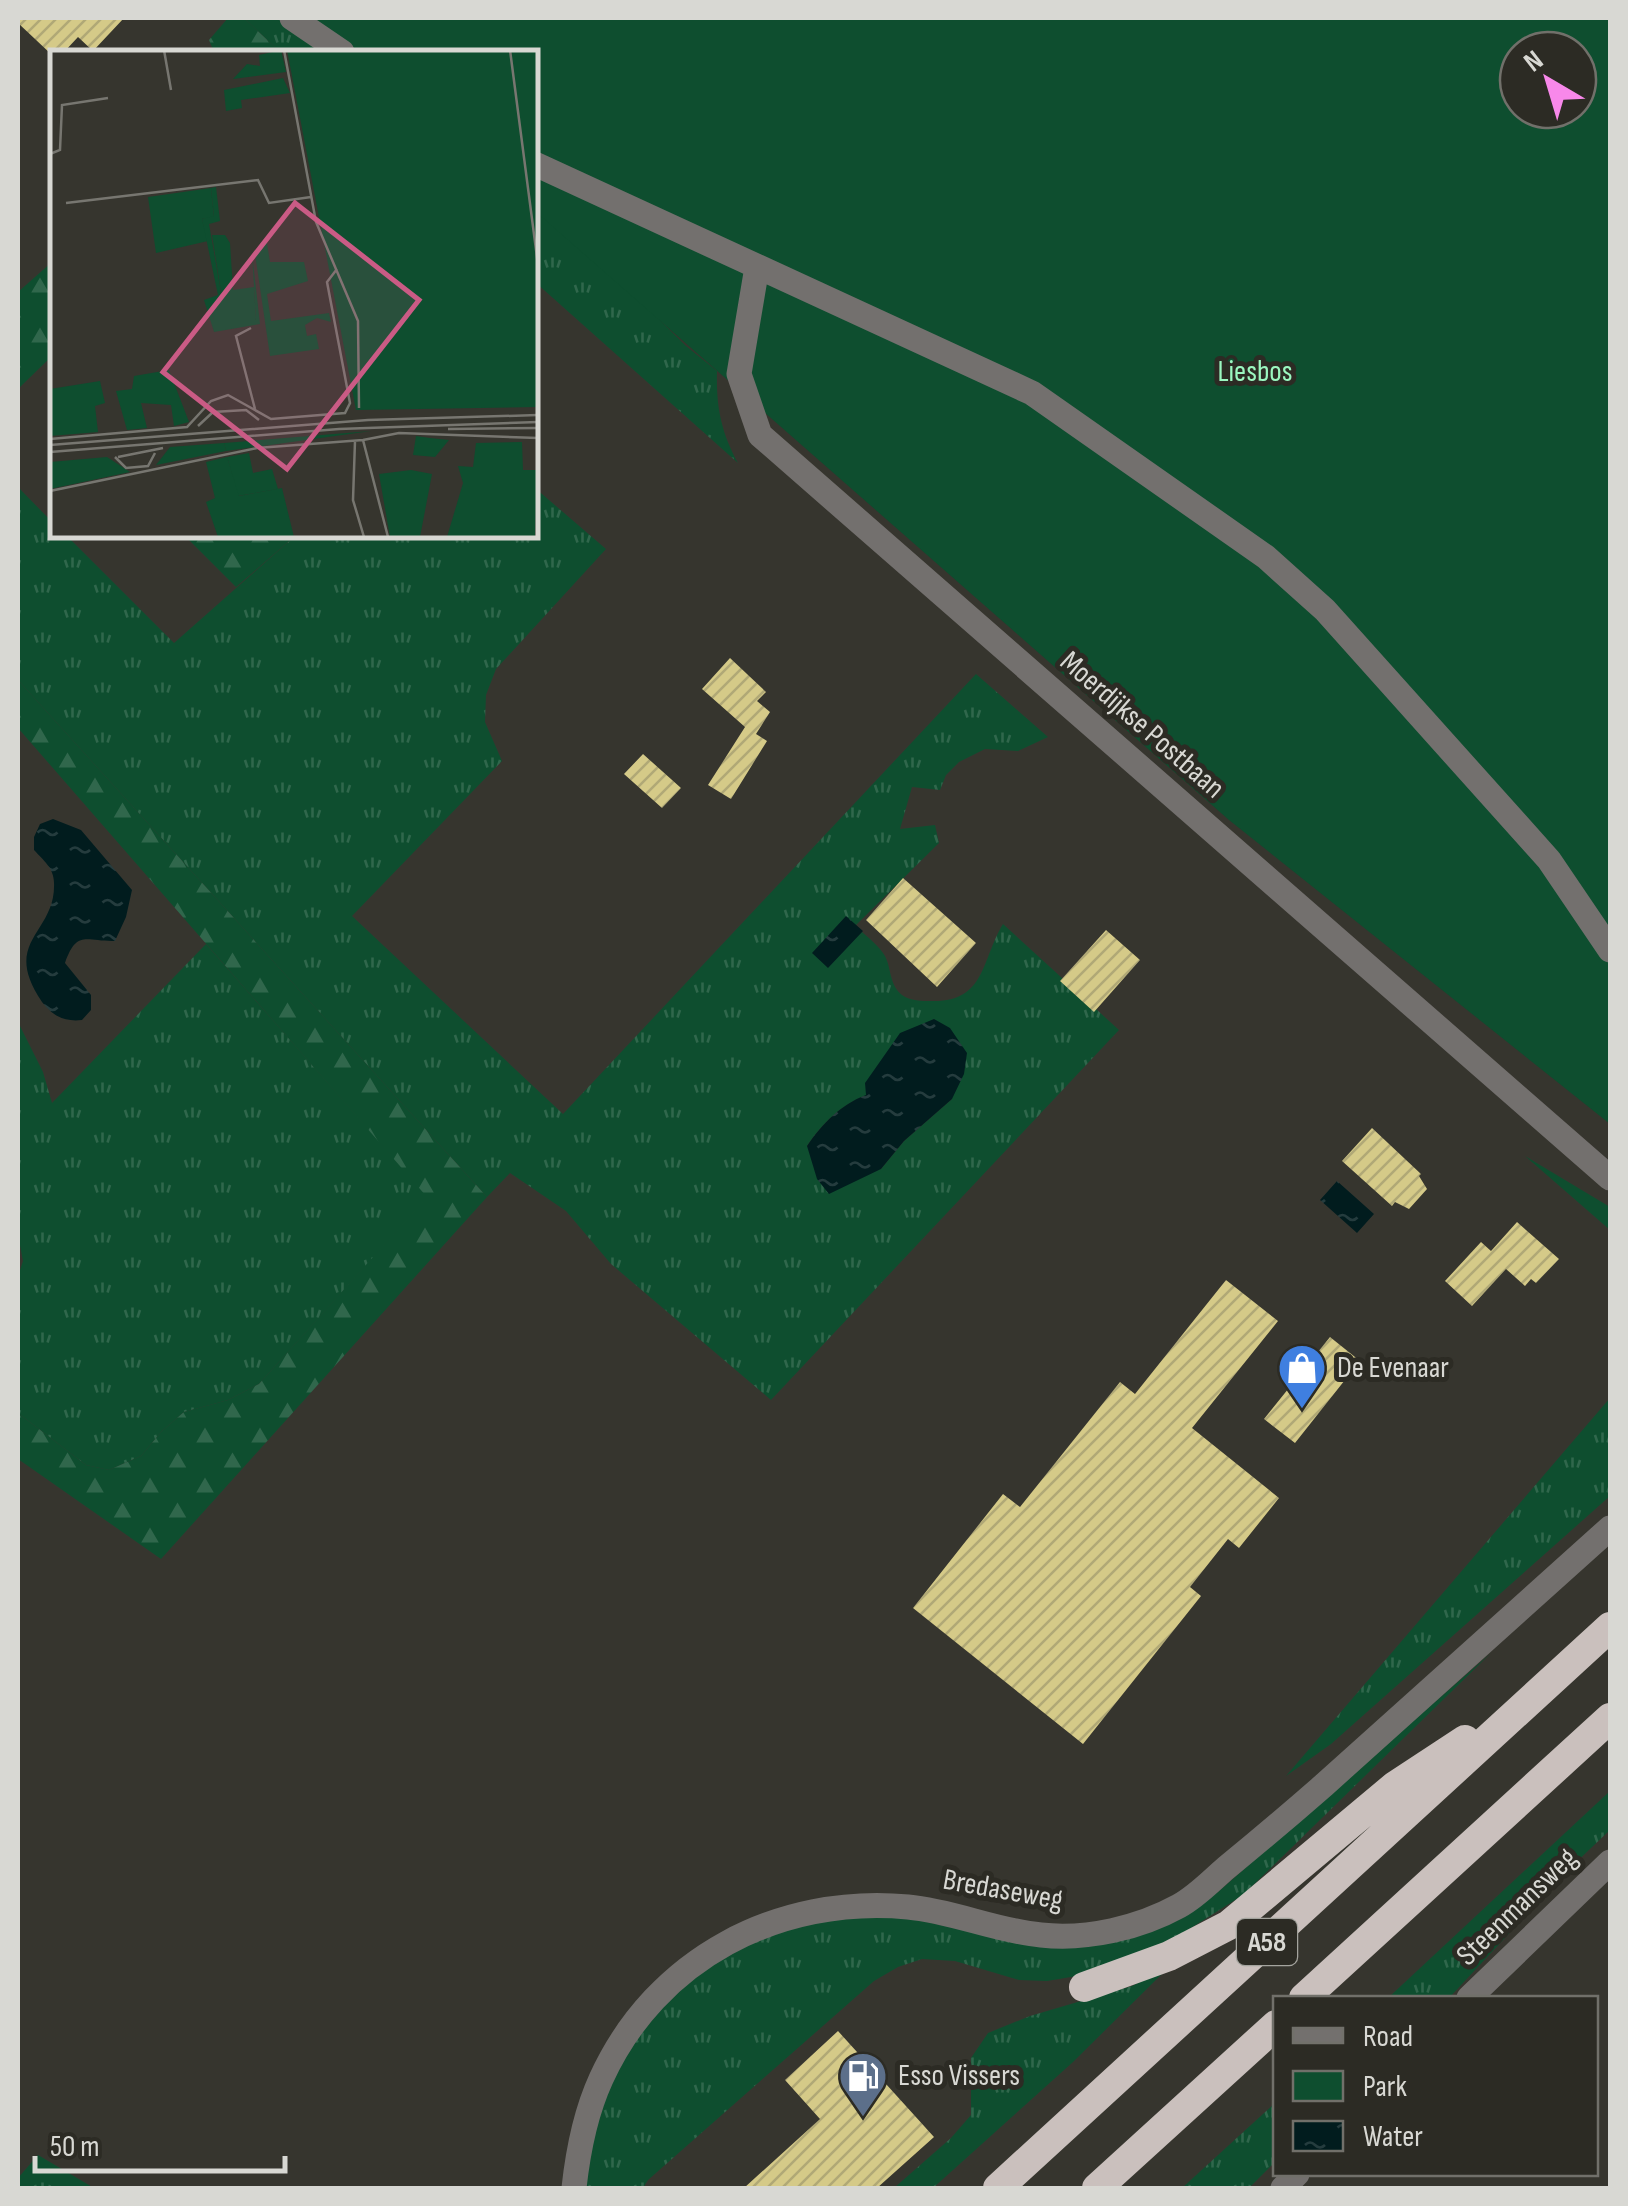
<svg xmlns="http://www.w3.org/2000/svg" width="1628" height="2206" font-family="'Sofia Sans Condensed',sans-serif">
<defs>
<pattern id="grass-tufts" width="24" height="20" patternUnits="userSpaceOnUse" patternTransform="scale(2.5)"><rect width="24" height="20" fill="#0e4e2f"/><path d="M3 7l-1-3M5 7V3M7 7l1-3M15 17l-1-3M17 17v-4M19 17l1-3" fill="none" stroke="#30674c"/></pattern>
<pattern id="forest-firs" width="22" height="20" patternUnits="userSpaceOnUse" patternTransform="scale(2.5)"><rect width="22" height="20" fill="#0e4e2f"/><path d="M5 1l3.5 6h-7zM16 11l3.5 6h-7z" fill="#30674c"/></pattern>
<pattern id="water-ripples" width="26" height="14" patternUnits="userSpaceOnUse" patternTransform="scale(2.5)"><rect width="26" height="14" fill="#011c1e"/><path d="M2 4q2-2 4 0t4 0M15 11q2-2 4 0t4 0" fill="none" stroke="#253c3e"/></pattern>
<pattern id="building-hatch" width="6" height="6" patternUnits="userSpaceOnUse" patternTransform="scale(2.5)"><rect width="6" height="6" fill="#d5ca88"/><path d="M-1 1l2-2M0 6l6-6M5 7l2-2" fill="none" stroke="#b0a876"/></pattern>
</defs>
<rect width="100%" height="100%" fill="#36352e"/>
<path fill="url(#grass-tufts)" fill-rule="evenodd" d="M 244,18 L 281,18 L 329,52 L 280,52 Z
M 535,197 L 686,346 L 717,371 C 716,406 721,432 738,463 L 535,282 Z
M 18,487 L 52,522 L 52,535 L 66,535 L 174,643 L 296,535 L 535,535 L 535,488 L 606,549 L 496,669 L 486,695 L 485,722 L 502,761 L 352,916 L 563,1114 L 976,674 L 1048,737 L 1018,751 L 985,749 L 959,762 L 946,775 L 940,790 L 912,787 L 900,829 L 935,825 L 939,843 L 855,926 C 864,934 876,943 883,953 C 892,965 888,984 902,995 C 910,1001 922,1001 932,1001 C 986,1002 981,960 1003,924 L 1119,1030 L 771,1400 L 611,1264 L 566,1211 L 510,1173 L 487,1197 L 18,680 ZM 867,1095 L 952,1099 L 904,1141 L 881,1169 L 807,1146 C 823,1123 840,1105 867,1095 Z
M 206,944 L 428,1197 L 259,1384 L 228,1400 L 184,1412 L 162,1431 L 141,1456 L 109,1470 L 86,1465 L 18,1413 L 18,1276 L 23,1261 L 18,1235 L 18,1022 L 43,1072 L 52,1103 Z
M 1525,1156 L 1610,1207 L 1610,1230 Z
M 1610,1398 L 1610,1496 L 1331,1744 L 1286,1776 Z
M 1491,1653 L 1243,1895 L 1161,1947 L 1077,1976 L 1047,1981 L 1019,1980 L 955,1961 L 922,1959 L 898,1967 L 874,1981 L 648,2180 L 643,2188 L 586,2188 L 590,2144 L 606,2089 L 633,2043 L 693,1971 L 790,1923 L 879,1912 L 1027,1943 L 1218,1892 Z
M 1610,1791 L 1610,1830 L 1570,1868 L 1449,1998 L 1388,1998 Z
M 1169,1967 L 1073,2062 L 933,2188 L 894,2188 L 951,2138 L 971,2115 L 971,2058 L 988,2033 L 1030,2016 L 1132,1986 Z
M 1275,2103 L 1275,2162 L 1249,2188 L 1182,2188 Z
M 38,2155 L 94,2188 L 18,2188 L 18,2178 Z"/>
<path fill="url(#forest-firs)" d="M 228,18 L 244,18 L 280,52 L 214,52 L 209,40 Z
M 52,262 L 52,356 L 18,389 L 18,292 Z
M 184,535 L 296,535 L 236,587 Z
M 18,680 L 487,1197 L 161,1559 L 18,1459 L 18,1413 L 86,1465 L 109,1470 L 141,1456 L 162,1431 L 184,1412 L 228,1400 L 259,1384 L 427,1197 L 18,728 Z"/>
<path fill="#0e4e2f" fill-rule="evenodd" d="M 314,18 L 1610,18 L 1610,1124 L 1229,820 L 535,211 L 535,52 L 354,52 ZM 1518,50 L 1578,50 L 1578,110 L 1518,110 Z"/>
<path fill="url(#water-ripples)" d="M 53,819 L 81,830 L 132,890 L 126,917 L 115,941 C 86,942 77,929 65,963 L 91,995 L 91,1010 L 82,1020 C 64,1022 53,1016 42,1002 C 0,940 56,934 54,883 C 54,868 43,860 34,850 L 34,837 L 40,824 Z
M 846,916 L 863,931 L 828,968 L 812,953 Z
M 934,1019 L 950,1028 L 967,1053 L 964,1074 L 952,1099 L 904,1141 L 881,1169 L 829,1194 L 817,1179 L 807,1146 C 823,1123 840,1105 866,1095 L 865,1083 L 900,1033 Z
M 1337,1181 L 1374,1214 L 1357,1233 L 1320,1200 Z"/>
<path fill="url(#building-hatch)" d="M 18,18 L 124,18 L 93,51 L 78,37 L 64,52 L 52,55 L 18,23 Z
M 730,658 L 766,692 L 757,701 L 770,712 L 756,734 L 767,741 L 731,799 L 708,785 L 745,727 L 702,689 Z
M 643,754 L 681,788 L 662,808 L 624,774 Z
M 903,878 L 976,943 L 937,987 L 866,920 Z
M 1106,930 L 1140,960 L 1094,1012 L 1060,981 Z
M 1372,1128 L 1421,1174 L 1419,1176 L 1427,1189 L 1409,1209 L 1395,1202 L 1392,1206 L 1342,1161 Z
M 1517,1222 L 1559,1259 L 1536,1283 L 1531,1279 L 1525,1286 L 1506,1269 L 1472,1306 L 1445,1281 L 1481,1242 L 1491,1251 Z
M 1226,1280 L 1278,1321 L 1192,1428 L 1279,1498 L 1239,1548 L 1228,1539 L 1190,1587 L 1201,1596 L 1083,1744 L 913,1608 L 1003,1494 L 1020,1507 L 1120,1382 L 1135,1394 Z
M 1330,1337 L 1360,1361 L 1295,1443 L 1264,1419 Z
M 838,2031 L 934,2137 L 877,2188 L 744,2188 L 820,2119 L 785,2080 Z"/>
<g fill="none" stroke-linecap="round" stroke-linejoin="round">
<path stroke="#73706e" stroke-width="25" d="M 292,18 L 342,52
M 535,164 L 1032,393 L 1266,557 L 1325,610 L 1549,860 L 1610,950
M 757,267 L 739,374 L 760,435 L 1610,1178
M 1469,1998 L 1610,1862
M 574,2188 C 578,2151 585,2114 601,2079 C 656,1958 779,1895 908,1907 C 953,1911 996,1931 1041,1935 C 1087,1940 1139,1928 1179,1906 C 1196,1897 1211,1881 1226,1868 C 1259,1841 1292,1813 1324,1785 C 1419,1699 1515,1614 1610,1528
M 1283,2188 L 1297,2174"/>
<path stroke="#cac0bd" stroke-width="30" d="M 1084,1987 L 1169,1956 L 1229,1925 L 1395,1786 L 1465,1740
M 1304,1998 L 1610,1718
M 998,2188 L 1610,1627
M 1097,2188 L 1276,2025"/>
</g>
<defs>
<g id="shop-pin" transform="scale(2.5)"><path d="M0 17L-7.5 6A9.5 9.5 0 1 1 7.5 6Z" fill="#3f7fe0" stroke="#2c2b24"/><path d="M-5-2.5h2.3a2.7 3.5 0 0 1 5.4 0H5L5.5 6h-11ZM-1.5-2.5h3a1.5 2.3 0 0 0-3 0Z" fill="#fff"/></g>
<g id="fuel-pin" transform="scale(2.5)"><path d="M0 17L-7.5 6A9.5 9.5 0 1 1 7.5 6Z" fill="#5c6f8a" stroke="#2c2b24"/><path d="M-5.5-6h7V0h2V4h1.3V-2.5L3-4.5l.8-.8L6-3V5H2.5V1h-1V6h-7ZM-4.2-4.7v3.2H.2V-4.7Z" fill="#fff"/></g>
</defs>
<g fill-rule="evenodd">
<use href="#shop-pin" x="1302" y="1368"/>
<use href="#fuel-pin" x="863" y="2076"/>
</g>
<g text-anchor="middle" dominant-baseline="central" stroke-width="10" stroke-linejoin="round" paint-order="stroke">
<rect fill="#2c2b24" stroke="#a4a49e" stroke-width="2.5" x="1237" y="1919" width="60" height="46" rx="8"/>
<g font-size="28" font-weight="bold" fill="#d8d8d3">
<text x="1267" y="1942">A58</text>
</g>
<g font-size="30" fill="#9bf7c0" stroke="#2c2b24">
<text x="1255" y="372">Liesbos</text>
</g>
<g font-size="30" fill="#d8d8d3" stroke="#2c2b24">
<text transform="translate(1142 725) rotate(41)">Moerdijkse Postbaan</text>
<text transform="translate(1003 1890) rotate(10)">Bredaseweg</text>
<text transform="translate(1517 1907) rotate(-44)">Steenmansweg</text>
</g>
<g font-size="30" fill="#d8d8d3" stroke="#2c2b24" text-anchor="start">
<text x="1337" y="1368">De Evenaar</text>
<text x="898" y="2076">Esso Vissers</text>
</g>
</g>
<g transform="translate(50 50)">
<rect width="488" height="488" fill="#36352e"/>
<path d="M 233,28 L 240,43 L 191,50 L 192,58 L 176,61 L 174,40 ZM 161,138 L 164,167 L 152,169 L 158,191 L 106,203 L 98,147 ZM 162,185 L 175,185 L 180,193 L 183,240 L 204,237 L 206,270 L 164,270 L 160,255 L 172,248 ZM 216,187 L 220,212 L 254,212 L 258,231 L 217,244 L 221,271 L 279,263 L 281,272 L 267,268 L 255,275 L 257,286 L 266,284 L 269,299 L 220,306 L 205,204 ZM 119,320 L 139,372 L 124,376 L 121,355 L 91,353 L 97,378 L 77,380 L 66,341 L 82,339 L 84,326 ZM 50,331 L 55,353 L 45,356 L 48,382 L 0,386 L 0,339 ZM 321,381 L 176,401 L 174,393 ZM 472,392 L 473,420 L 487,420 L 485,487 L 397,487 L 413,433 L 408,416 L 423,417 L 426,393 ZM 199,403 L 203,423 L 222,419 L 228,439 L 188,446 L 177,407 Z" fill="#0e4e2f"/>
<path d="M 231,0 L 236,22 L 183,29 L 197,14 L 210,16 L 209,5 ZM 166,137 L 170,171 L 159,174 L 172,248 L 160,255 L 164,270 L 206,270 L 202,203 L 210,274 L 164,282 L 154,250 L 168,245 L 152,169 L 164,166 L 161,138 ZM 366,386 L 380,388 L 399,390 L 385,407 L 363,405 ZM 174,393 L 176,401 L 106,415 L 120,397 ZM 57,407 L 80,422 L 0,439 L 0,412 ZM 177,407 L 189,446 L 232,438 L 244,487 L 168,487 L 156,452 L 165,448 L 156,412 ZM 361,420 L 382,424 L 370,487 L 340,487 L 329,424 Z" fill="#0e4e2f"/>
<path d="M 237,0 L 487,0 L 487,357 L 306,360 Z" fill="#0e4e2f"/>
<path fill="none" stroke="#777670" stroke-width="2.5" d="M 114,0 L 121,40M 234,0 L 266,172 L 308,271 L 309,358M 460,0 L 488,215M 0,104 L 10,100 L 12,55 L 58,48M 16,153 L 208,130 L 219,153 L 261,147M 201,278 L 186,286 L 205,359M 148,376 L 163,362 L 196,360 L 209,370M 398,379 L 488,378M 0,389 L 137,377 L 161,351 L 178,345 L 221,369 L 295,363 L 300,353 L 277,232 L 287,219M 313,390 L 349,383 L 488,388M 313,390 L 338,487M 305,391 L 303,450 L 314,487M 0,395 L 318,370 L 488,365M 0,402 L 289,379 L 488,372M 65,407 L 76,418 L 98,416 L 105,403M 68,407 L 113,398M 0,441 L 207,398 L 313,390"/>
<path fill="#ca5b85" fill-opacity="0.15" stroke="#ca5b85" stroke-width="5" d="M 245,153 L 369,250 L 237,419 L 113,322 Z"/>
<rect width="488" height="488" fill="none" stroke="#d8d8d3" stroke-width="5"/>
</g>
<rect width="1628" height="2206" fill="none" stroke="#d8d8d3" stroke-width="40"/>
<rect x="1273" y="1996" width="325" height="180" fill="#2c2b24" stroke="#71706a" stroke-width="2.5"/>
<rect x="1293" y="2028" width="50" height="15" fill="#73706e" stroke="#71706a" stroke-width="2.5"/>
<text x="1363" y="2046" font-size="30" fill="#d8d8d3">Road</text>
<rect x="1293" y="2071" width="50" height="30" fill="#0e4e2f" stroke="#71706a" stroke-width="2.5"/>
<text x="1363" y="2096" font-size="30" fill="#d8d8d3">Park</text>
<rect x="1293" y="2121" width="50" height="30" fill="url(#water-ripples)" stroke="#71706a" stroke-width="2.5"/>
<text x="1363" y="2146" font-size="30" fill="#d8d8d3">Water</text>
<g transform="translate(1548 80) rotate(322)"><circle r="48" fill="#2c2b24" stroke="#71706a" stroke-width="2.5"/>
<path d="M0-8L18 38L0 25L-18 38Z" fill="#f888ea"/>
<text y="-15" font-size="28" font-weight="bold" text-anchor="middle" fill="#d8d8d3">N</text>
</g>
<path d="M35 2156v15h250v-15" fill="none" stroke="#d8d8d3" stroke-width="5"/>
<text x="50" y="2156" font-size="30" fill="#d8d8d3" stroke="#2c2b24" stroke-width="8" paint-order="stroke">50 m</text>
</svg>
